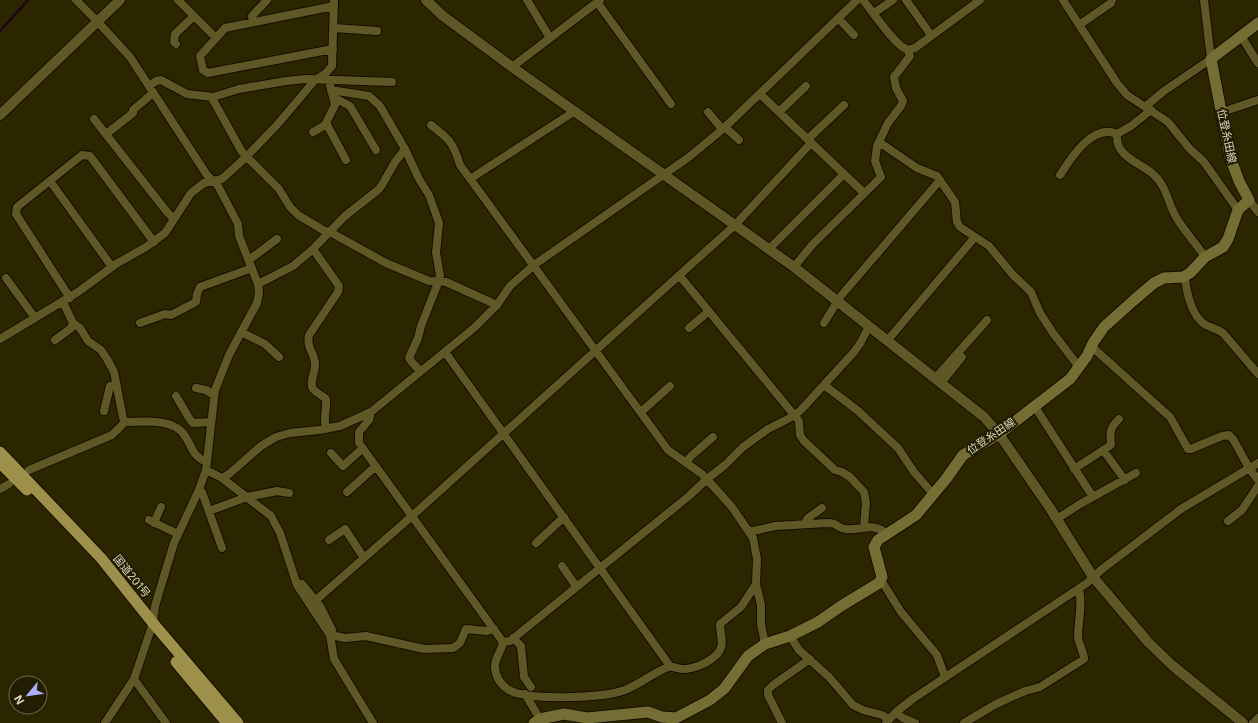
<svg xmlns="http://www.w3.org/2000/svg" width="1258" height="723" font-family="Inter,'Noto Sans JP',sans-serif">
<rect width="100%" height="100%" fill="#2c2600"/>
<g fill="none" stroke-linecap="round" stroke-linejoin="round">
<path stroke="#210318" stroke-width="2.5" d="M 0,31 L 28,0"/>
<g stroke="#130f00" stroke-width="10">
<path id="minor" d="M 76,0 L 97,21 L 130,57 L 207,175 L 218,186 L 238,224 L 239,236 L 258,284 L 259,293 L 257,303 L 229,355 L 215,390 L 206,470 L 198,492 L 174,543 L 155,606 L 153,623 L 134,679 L 105,723
M 178,0 L 216,38
M 527,0 L 550,38
M 863,0 C 872,11 894,44 906,49 C 909,50 911,49 915,48 L 980,0
M 906,0 L 931,35
M 1063,0 L 1117,83 L 1127,95 L 1168,122 L 1189,148 L 1204,162 L 1238,210
M 597,2 L 671,104
M 874,13 L 893,0
M 838,18 L 854,35
M 253,22 L 252,16 L 267,0
M 1079,25 L 1111,3 L 1112,0
M 334,28 L 377,31
M 1241,36 L 1258,63
M 176,44 L 174,42 L 175,34 L 194,16
M 333,49 L 208,73 L 203,70 L 200,56 L 225,28 L 334,6
M 512,67 L 600,0
M 330,85 L 335,105 L 326,123 L 346,160
M 149,86 L 156,81 L 161,80 L 187,94 L 213,97 L 239,89 L 286,81 L 306,79 L 392,82
M 331,90 L 369,96 L 380,106 L 405,149 L 419,179 L 429,195 L 439,223 L 436,253 L 440,275 L 438,283 L 421,326 L 418,338 L 409,358 L 411,361 L 420,371
M 760,94 L 864,193
M 213,97 L 213,100 L 242,152 L 279,189 L 290,207 L 298,215 L 323,230 L 330,232 L 386,263 L 429,281 L 446,282 L 497,305
M 333,97 L 350,106 L 376,150
M 1146,106 L 1164,91 L 1211,59 L 1204,0
M 1151,110 L 1131,126 L 1117,134 C 1115,157 1139,162 1153,174 C 1166,185 1168,203 1176,217 C 1184,231 1196,243 1205,257
M 708,112 L 722,129
M 779,112 L 806,86
M 1222,112 L 1258,100
M 94,119 L 167,212 L 174,219
M 431,125 C 450,140 453,142 460,165 L 668,450 L 702,474 L 732,507 L 753,538 L 757,559 L 756,584 L 761,605 L 761,624 L 765,644
M 725,127 L 739,140
M 313,132 L 327,124
M 106,134 L 133,113 L 133,110 L 153,93
M 808,139 L 844,105
M 879,142 L 917,168 L 937,176 L 955,202 L 957,222 L 960,227 L 989,246 L 1013,275 L 1031,292 L 1040,313 L 1053,333 L 1079,367
M 1060,175 C 1071,158 1093,123 1117,134
M 470,179 L 575,111
M 50,181 L 112,267
M 1249,200 L 1258,212
M 313,249 L 339,286 L 338,292 L 309,335 C 306,349 316,354 315,366 C 315,374 309,381 313,389 C 316,392 322,396 326,399 C 327,409 323,420 326,429
M 769,249 L 844,174
M 249,260 L 277,239
M 794,267 L 812,245 L 881,177 L 875,161 L 877,146 L 888,123 L 901,106 L 903,101 L 896,88 L 894,77 L 910,56 L 908,50
M 679,275 L 799,421 L 800,435 L 804,441 L 835,470 L 842,472 L 850,477 L 864,492 L 866,503 L 864,527
M 1185,276 C 1186,290 1191,317 1206,325 C 1212,328 1217,329 1223,333 L 1258,374
M 6,278 L 35,318
M 258,284 L 293,266 L 313,249 L 345,216 L 378,190 L 382,185 L 395,162 L 405,149
M 70,298 L 16,214 L 17,207 L 82,155 L 90,156 L 154,242
M 63,302 L 73,323 L 80,328 L 88,341 L 101,350 L 107,359 L 114,372 L 123,418 L 125,422
M 140,323 L 165,314 L 171,315 L 196,302 L 197,294 L 200,287 L 252,268
M 824,323 L 840,297 L 940,180
M 689,328 L 709,311
M 241,332 L 265,344 L 279,357
M 0,339 L 78,292 L 116,264 L 146,247 L 165,233 L 191,193 L 204,183 L 222,179 L 245,158 L 277,125 L 315,80 L 326,73 L 332,66 L 334,0
M 55,340 L 71,328 L 73,323
M 887,341 L 975,237
M 1091,346 L 1170,417 L 1188,449 L 1191,449 L 1222,436 L 1229,435 L 1233,439 L 1249,468 L 1258,480
M 445,352 L 670,666
M 934,378 L 940,373 L 987,320
M 941,383 L 962,357
M 824,385 L 857,410 L 898,448 L 914,472 L 934,495
M 196,388 L 206,390 L 214,395
M 176,396 L 189,418 L 193,423 L 211,422
M 1035,407 L 1093,497
M 104,411 L 110,386 L 116,385
M 371,412 L 369,420 L 359,432 L 359,443 L 503,642
M 641,412 L 670,386
M 1103,450 L 1125,480
M 331,453 L 343,466 L 363,448
M 686,463 L 691,456 L 713,437
M 1074,469 L 1111,445 C 1110,432 1109,429 1119,419
M 29,470 L 112,435 L 125,422 C 141,422 163,419 177,428 C 192,437 188,456 207,462
M 206,470 L 222,478 L 271,516 L 280,533 L 297,585 L 330,635 L 334,659 L 373,723
M 222,478 L 229,474 L 261,446 L 276,437 L 290,433 L 319,430 L 340,426 L 371,412 L 474,328 L 497,305 L 510,286 L 534,265 L 689,157 L 724,128 L 857,0
M 0,489 L 9,484
M 199,490 L 202,492 L 222,548
M 347,492 L 376,466
M 209,511 L 247,497 L 277,491 L 289,493
M 1057,519 L 1080,504 L 1136,473
M 149,520 L 178,534
M 1228,521 L 1242,510 L 1258,486
M 154,523 L 161,507
M 804,524 L 808,518 L 822,508
M 749,532 L 775,526 L 827,523 C 830,523 834,523 836,525 C 839,526 841,529 845,529 C 861,531 873,521 887,534
M 329,540 L 345,529 L 364,558
M 536,543 L 564,517
M 562,566 L 576,586
M 881,580 L 901,612 L 937,655 L 945,677
M 300,584 L 302,584 L 320,606 L 332,630
M 316,600 L 412,516 L 735,225 L 811,143
M 330,635 L 345,638 L 366,636 L 424,649 L 453,648 L 460,643 L 466,629 L 486,631 L 494,629
M 790,636 L 799,650 L 829,677 L 853,705 L 863,710 L 882,715 L 889,719
M 513,638 L 521,646 L 524,677 L 531,687
M 503,642 L 510,641 L 689,496 L 707,479 L 725,465 L 743,447 L 768,429 L 788,419 L 800,411 L 854,352 L 861,342 L 869,326
M 503,642 C 502,651 494,658 495,668 C 496,677 501,685 509,690 C 527,701 605,698 625,690 C 640,684 653,673 668,667 C 673,666 678,669 683,669 C 693,669 706,664 714,657 C 727,646 720,638 720,624 L 741,607 L 756,584
M 134,679 L 166,723
M 525,694 L 540,719
M 896,712 L 903,718 L 915,723
M 782,723 L 768,695 L 768,690 L 773,685 L 810,659
M 886,723 L 896,712 L 914,698 L 1087,583 L 1101,570 L 1181,509 L 1258,463
M 964,723 L 996,704 L 1025,691 L 1040,687 L 1084,659 C 1084,652 1079,645 1078,637 C 1078,621 1083,605 1079,589
M 1253,723 L 1258,718"/>
</g>
<g stroke="#130f00" stroke-width="12">
<path id="tertiary" d="M 426,0 L 443,16 L 512,67 L 794,267 L 984,417 L 999,434 L 1050,508 L 1093,577 L 1127,617 L 1148,642 L 1173,666 L 1243,723
M 0,115 L 120,0"/>
</g>
<g stroke="#130f00" stroke-width="13">
<path id="secondary" d="M 534,723 L 540,719 L 564,714 L 587,718 L 648,712 L 662,717 L 676,718 L 710,700 L 724,689 L 748,656 L 765,644 L 790,636 L 818,622 L 841,606 L 879,583 L 882,577 L 874,547 L 878,540 L 916,515 L 946,479 L 963,455 L 999,434 L 1070,379 L 1087,356 L 1093,343 L 1104,327 L 1134,300 L 1154,283 L 1164,278 L 1183,277 L 1190,273 L 1205,257 L 1223,247 L 1228,239 L 1238,210 L 1249,200 L 1239,181 L 1230,157 L 1211,59 L 1258,23"/>
</g>
<g stroke="#130f00" stroke-width="13">
<path id="trunk" d="M 0,452 L 101,558 L 153,623 L 238,723
M 0,463 L 27,490
M 176,662 L 227,723"/>
</g>
<use href="#minor" stroke="#5f5726" stroke-width="8"/>
<use href="#tertiary" stroke="#5f5726" stroke-width="10"/>
<use href="#secondary" stroke="#766d34" stroke-width="11"/>
<use href="#trunk" stroke="#9c904b" stroke-width="11"/>
</g>
<g text-anchor="middle" dominant-baseline="central" stroke-width="4" stroke-linejoin="round" paint-order="stroke">
<g font-size="11" fill="#ddd9bf" stroke="#211d03">
<text transform="translate(1227 136) rotate(78)">位登糸田線</text>
<text transform="translate(991 436) rotate(-34)">位登糸田線</text>
<text transform="translate(132 576) rotate(51)">国道201号</text>
</g>
</g>
<g transform="translate(28 695) rotate(241)"><circle r="19" fill="#211d03" stroke="#6c684e"/>
<path d="M0-3L7 15L0 10L-7 15Z" fill="#aab0fb"/>
<text y="-6" font-size="11" font-weight="bold" text-anchor="middle" fill="#ddd9bf">N</text>
</g>
</svg>
